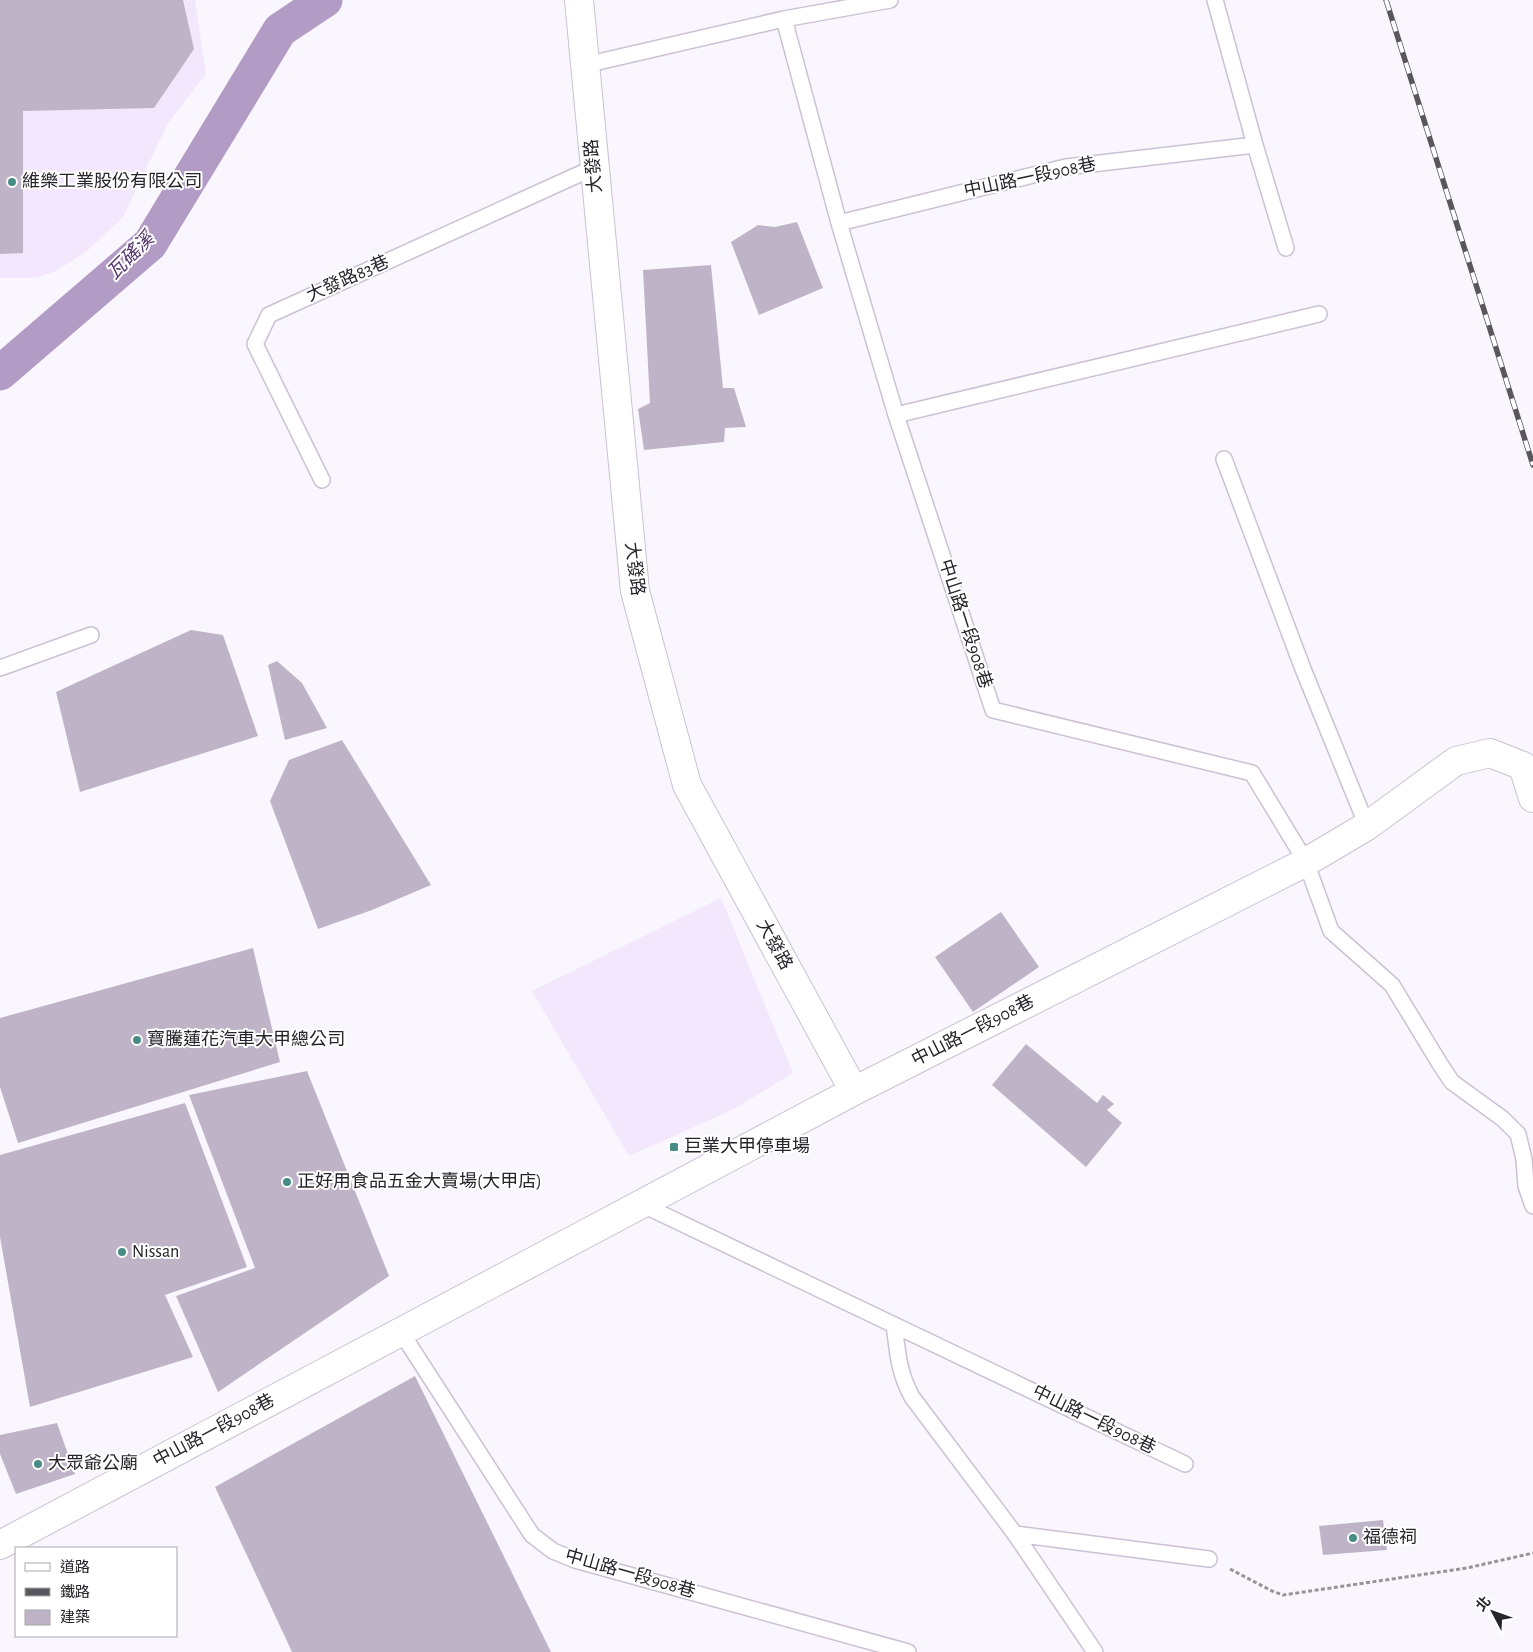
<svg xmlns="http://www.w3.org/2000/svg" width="1533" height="1652" font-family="'Alegreya Sans','Noto Sans TC',sans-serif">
<rect width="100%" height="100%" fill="#faf6fe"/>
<path fill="#f2e7fc" d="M 0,0 L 195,0 L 206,74 L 168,123 L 123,217 L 87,251 L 56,271 L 36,278 L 0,278 Z
M 721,898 L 793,1073 L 734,1109 L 629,1156 L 532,991 Z"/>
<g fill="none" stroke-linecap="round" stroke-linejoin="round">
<path stroke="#b29bc4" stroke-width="35" d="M 0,373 L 150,244 L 280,30 L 325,0"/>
</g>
<path fill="#bfb4c7" d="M 0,0 L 183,0 L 194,49 L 154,108 L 23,111 L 23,253 L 0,254 Z
M 797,222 L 823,288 L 759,315 L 731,242 L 758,225 L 775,227 Z
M 711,265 L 723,388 L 734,388 L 746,427 L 725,428 L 724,442 L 644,450 L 638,409 L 650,403 L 643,270 Z
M 191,630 L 223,635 L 258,736 L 80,792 L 56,692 Z
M 277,661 L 302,683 L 327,728 L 285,740 L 268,665 Z
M 342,740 L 431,885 L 372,910 L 318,929 L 270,801 L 289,760 Z
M 1001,912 L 1039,967 L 973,1012 L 935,957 Z
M 253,948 L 280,1062 L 18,1143 L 0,1087 L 0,1018 Z
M 1026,1044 L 1097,1103 L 1103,1095 L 1114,1104 L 1107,1110 L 1122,1123 L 1086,1167 L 992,1085 Z
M 307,1071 L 389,1276 L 218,1392 L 176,1296 L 255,1268 L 189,1095 Z
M 185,1103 L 247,1267 L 165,1295 L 193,1357 L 30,1407 L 0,1237 L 0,1155 Z
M 415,1376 L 551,1652 L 292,1652 L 215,1487 Z
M 57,1423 L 75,1474 L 16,1494 L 0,1454 L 0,1435 Z
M 1383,1520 L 1387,1550 L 1323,1555 L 1319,1526 Z"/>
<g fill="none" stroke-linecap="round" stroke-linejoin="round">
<g stroke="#ccc1d4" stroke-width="18">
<path id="service" d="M 1215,0 L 1255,145 L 1286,248
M 784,19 L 839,223 L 896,415 L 993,710 L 1252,773 L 1306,862 L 1331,931 L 1392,985 L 1440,1064 L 1452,1082 L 1503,1119 L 1518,1134 L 1524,1159 L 1526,1186 L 1533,1206
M 585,65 L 784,19 L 890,0
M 839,223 L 1066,167 L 1255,145
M 896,415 L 1319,314
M 1224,459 L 1303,669 L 1367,826
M 322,480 L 255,344 L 269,315 L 595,167
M 0,668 L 91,635
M 641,1204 L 1185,1464
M 894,1325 C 898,1353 898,1371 912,1397 L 1015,1534 L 1209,1559
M 401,1332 L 532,1535 L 553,1551 L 575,1560 L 908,1652
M 1015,1534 L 1095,1652"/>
</g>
<g stroke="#ccc1d4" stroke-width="30">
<path id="minor" d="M 579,0 L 635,591 L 687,785 L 854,1091
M 0,1545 L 854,1091 L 1306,862 L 1367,826 L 1456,761 L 1490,753 L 1523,766 L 1533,798"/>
</g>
<path stroke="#97939a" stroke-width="3" stroke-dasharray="4 2.5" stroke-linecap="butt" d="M 1230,1569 L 1272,1591 L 1283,1595 L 1467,1568 L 1533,1553"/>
<use href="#service" stroke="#fff" stroke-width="15"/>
<use href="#minor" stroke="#fff" stroke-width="28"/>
<g stroke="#5a565d" stroke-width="5.5">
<path id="rail" d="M 1386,0 L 1533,465"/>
</g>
<use href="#rail" stroke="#fff" stroke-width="4" stroke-dasharray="11" stroke-linecap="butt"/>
</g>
<g fill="#478d85" stroke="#fff" stroke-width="2">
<circle cx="12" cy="182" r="5"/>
<circle cx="137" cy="1040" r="5"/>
<rect x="669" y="1142" width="10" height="10" rx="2.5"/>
<circle cx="287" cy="1182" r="5"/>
<circle cx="122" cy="1252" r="5"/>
<circle cx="38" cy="1464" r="5"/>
<circle cx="1353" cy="1538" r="5"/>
</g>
<g text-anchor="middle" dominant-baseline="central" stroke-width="4" stroke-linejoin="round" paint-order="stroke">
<g font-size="18" fill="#28242b" stroke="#fff">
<text transform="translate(594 166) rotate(-95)">大發路</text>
<text transform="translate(1030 178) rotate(-12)">中山路一段908巷</text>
<text transform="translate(348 279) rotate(-24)">大發路83巷</text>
<text transform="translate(634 569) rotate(83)">大發路</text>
<text transform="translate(965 624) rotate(72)">中山路一段908巷</text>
<text transform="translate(774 945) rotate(61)">大發路</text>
<text transform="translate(973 1031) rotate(-27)">中山路一段908巷</text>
<text transform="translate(1094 1420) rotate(26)">中山路一段908巷</text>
<text transform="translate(214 1431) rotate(-28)">中山路一段908巷</text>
<text transform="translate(630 1574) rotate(16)">中山路一段908巷</text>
</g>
<g font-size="18" fill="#28242b" stroke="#fff" text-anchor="start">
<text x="22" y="182">維樂工業股份有限公司</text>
<text x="147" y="1040">寶騰蓮花汽車大甲總公司</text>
<text x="684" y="1147">巨業大甲停車場</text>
<text x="297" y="1182">正好用食品五金大賣場(大甲店)</text>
<text x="132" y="1252">Nissan</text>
<text x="48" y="1464">大眾爺公廟</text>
<text x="1363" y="1538">福德祠</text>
</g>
<g font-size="19" font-style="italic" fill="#523268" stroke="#fff">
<text transform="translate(131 256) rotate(-45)">瓦磘溪</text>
</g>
</g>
<rect x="15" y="1547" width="162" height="90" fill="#ffffff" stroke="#a9a7aa"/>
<rect x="25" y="1563" width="25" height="8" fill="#ffffff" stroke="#a9a7aa"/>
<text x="60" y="1572" font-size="15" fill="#28242b">道路</text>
<rect x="25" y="1588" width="25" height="8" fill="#5a565d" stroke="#a9a7aa"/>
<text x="60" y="1597" font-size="15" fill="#28242b">鐵路</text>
<rect x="25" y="1610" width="25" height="15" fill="#bfb4c7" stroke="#a9a7aa"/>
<text x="60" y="1622" font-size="15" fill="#28242b">建築</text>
<g transform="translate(1493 1612) rotate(311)" stroke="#ffffff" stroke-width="4" paint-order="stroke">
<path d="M0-4L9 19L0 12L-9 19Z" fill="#28242b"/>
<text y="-8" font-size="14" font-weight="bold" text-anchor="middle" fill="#28242b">北</text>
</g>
</svg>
